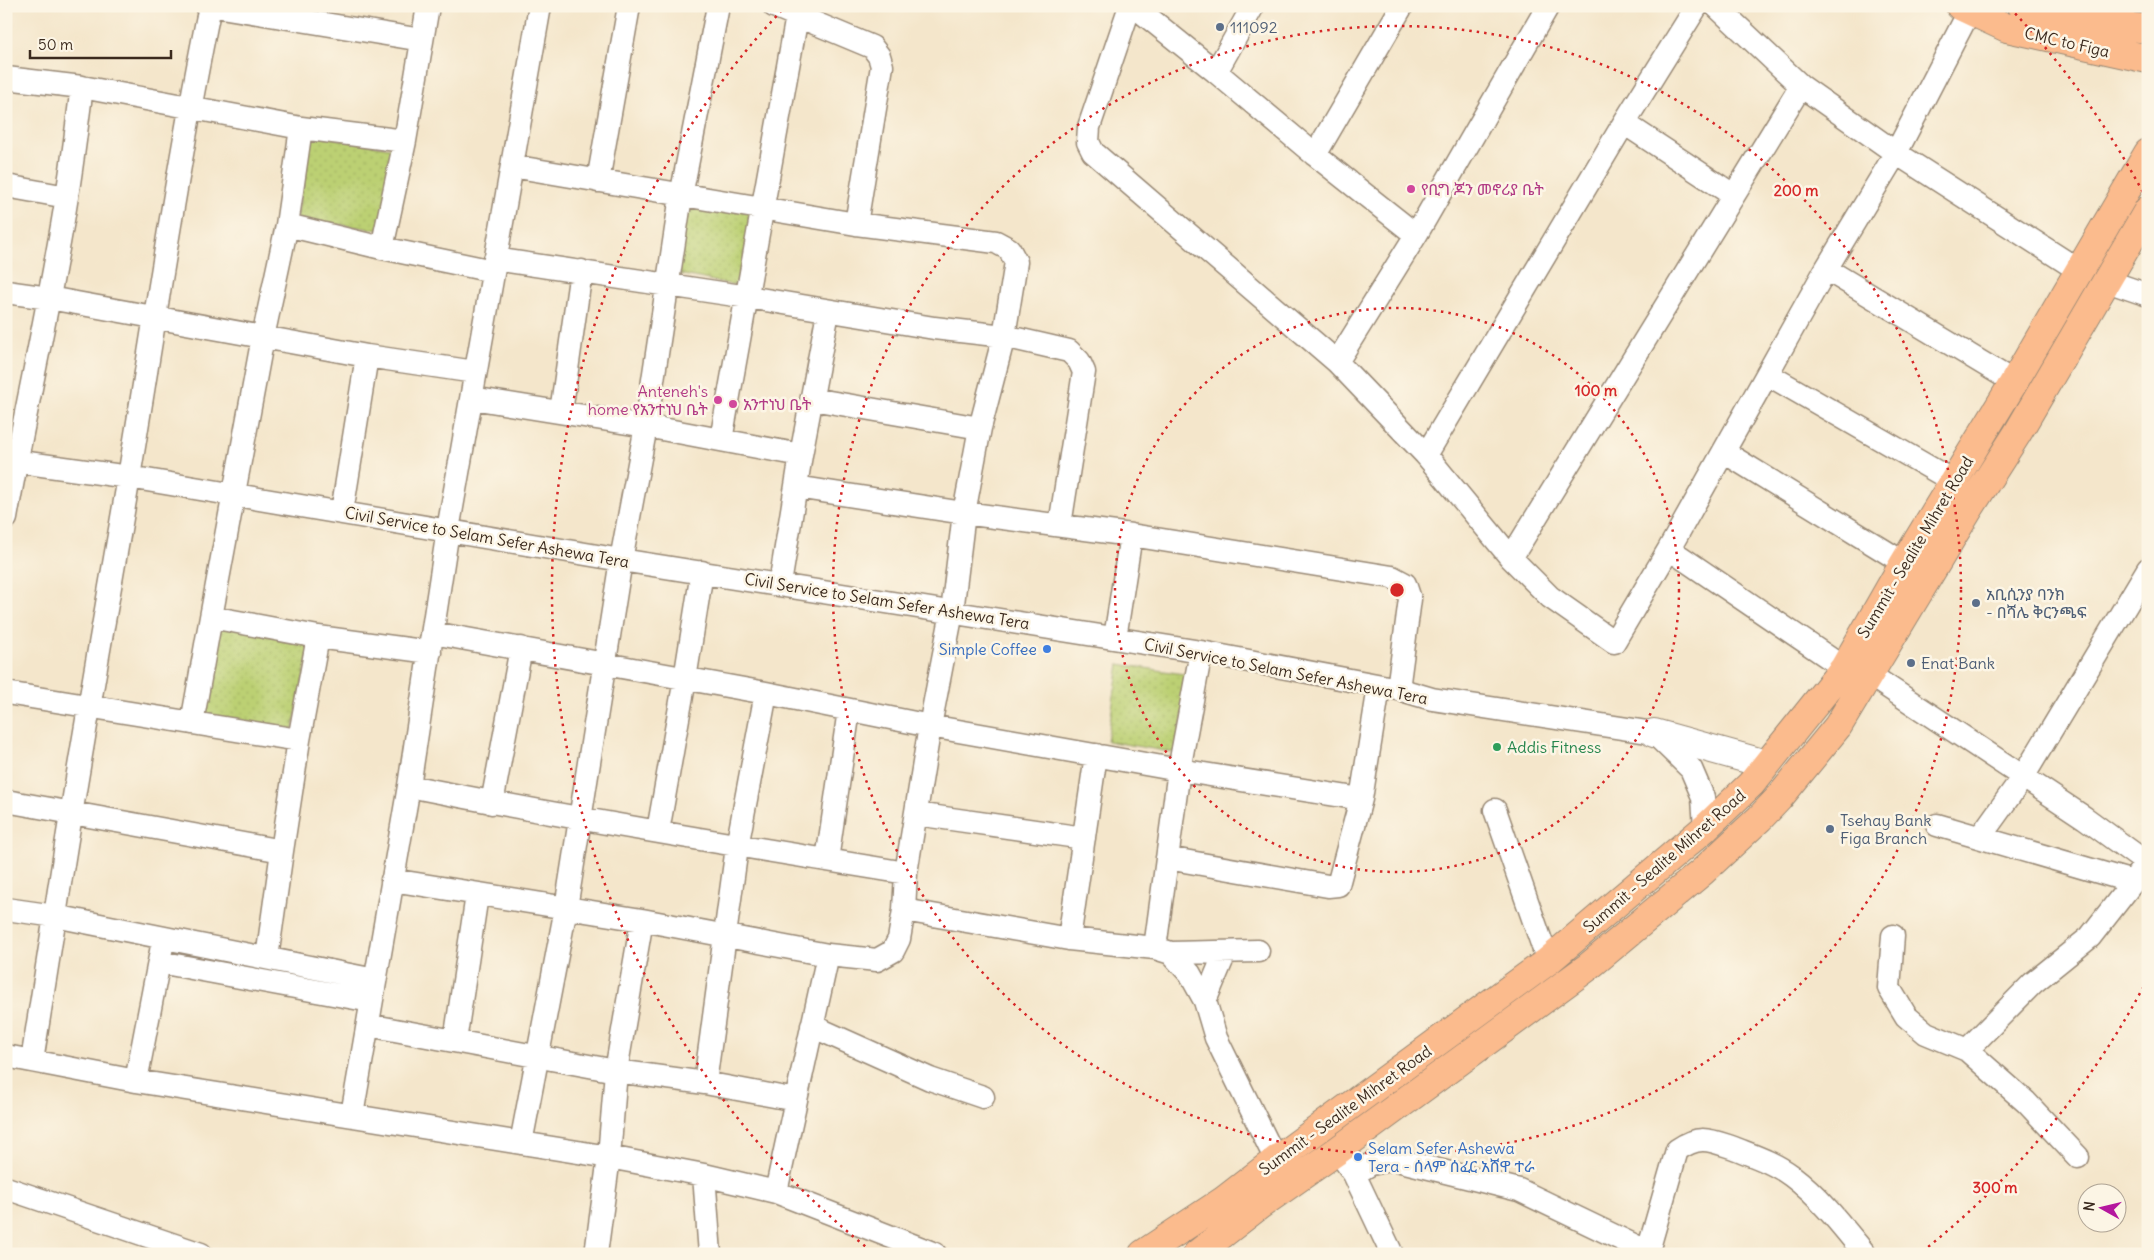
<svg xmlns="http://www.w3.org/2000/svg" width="2154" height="1260" font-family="Delius,'Noto Sans Ethiopic',sans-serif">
<defs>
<pattern id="grass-dots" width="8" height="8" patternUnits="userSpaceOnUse" patternTransform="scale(1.25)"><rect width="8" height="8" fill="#bcd073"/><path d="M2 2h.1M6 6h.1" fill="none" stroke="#a2b363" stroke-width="1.8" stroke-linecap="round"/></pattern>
</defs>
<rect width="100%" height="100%" fill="#fcf5e5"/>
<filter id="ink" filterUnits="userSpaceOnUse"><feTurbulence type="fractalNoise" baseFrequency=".02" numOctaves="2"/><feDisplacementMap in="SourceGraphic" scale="10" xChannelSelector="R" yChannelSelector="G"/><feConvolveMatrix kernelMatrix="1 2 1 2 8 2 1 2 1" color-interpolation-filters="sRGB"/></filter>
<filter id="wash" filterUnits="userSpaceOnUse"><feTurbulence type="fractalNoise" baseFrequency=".0096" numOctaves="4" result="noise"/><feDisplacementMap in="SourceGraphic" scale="20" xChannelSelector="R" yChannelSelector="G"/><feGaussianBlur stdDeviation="1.12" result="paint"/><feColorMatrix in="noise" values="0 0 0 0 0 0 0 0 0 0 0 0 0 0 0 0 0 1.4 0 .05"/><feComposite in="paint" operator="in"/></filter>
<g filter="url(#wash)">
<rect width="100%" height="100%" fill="#f4e6cb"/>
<path fill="url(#grass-dots)" stroke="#7c7d48" d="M 309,134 L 396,149 L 387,231 L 297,219 Z
M 683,200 L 757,211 L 743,287 L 674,273 Z
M 216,614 L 313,630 L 293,729 L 197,714 Z
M 1119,664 L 1190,675 L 1176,753 L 1107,741 Z"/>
</g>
<g filter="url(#ink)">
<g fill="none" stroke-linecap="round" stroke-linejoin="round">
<g stroke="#988874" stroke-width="25">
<path id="minor" d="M 215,6 L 422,40
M 774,6 L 872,47 L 879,56 L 882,66 L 856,224
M 1130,6 L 1089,127 L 1088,142 L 1093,152 L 1337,362 L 1426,455 L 1511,558
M 1134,6 L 1216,72
M 1253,6 L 1216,72 L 1315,155 L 1416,235
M 1716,6 L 1801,86 L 1896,153 L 2080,271
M 6,78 L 82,87
M 1801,86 L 1511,558 L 1550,597 L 1614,642 L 1669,549 L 1826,269 L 1896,153 L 1972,6
M 1624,123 L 1733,195
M 301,128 L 405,141 L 428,6
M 405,141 L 382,248 L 493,271
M 1315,155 L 1402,6
M 598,181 L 629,6
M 6,186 L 67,197
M 287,225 L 382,248
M 495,259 L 748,297 L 934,328 L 1004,336 L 1069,351 L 1079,361 L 1084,372 L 1060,525
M 1826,269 L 2014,382
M 2107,281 L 2148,295
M 6,292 L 49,298 L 263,337 L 287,225 L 301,128 L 82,87 C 77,124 73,160 67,196 C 50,304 25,410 6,518
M 1337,362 L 1416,235 L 1548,6
M 1767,374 L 1953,481
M 472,398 L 646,426 L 801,455
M 812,399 L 980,428
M 561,412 L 581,271
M 721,440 L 797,16
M 1724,452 L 1904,563
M 1426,455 L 1624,123 L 1697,6
M 6,460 L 129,477 L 621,560 L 1201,652 L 1398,689 L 1432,699 L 1654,733 L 1691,769 L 1703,797 L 1705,828
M 796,487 L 964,513 L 1131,535 L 1392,577 L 1405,584 L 1410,599 L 1398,689
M 342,512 L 367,356
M 1669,549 L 1844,668
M 780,584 L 801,455 L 828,312
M 433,633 L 766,693 L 930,726 L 1179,770 L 1361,799 L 1338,885 L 1328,886 L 1167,858
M 318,637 L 211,617 L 263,337 L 367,356 L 475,372
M 1115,638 L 1131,535
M 1870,675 L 2085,818 L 2148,864
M 6,693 L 299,740
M 192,723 L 211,617
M 409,786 C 574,819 740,846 906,873 L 930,726 L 952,612 L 964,513 L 980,428 L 1004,336 L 1016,262 L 1009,249 L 996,242 L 856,224 L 512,166
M 1361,799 L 1379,687
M 6,801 L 282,851 L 267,958
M 492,803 L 521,648
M 1495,810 L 1548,961
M 916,814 L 1084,838
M 1937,825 L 2133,882
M 658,831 L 685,679 L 702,572
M 1980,837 L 2023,777 L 2148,569
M 282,851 L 299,740 L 318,637 L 430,652
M 827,860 L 849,710
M 392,880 L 642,920 L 828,955 L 877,960 L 893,951 L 899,939 L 904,910 L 906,873
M 6,909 L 55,916 C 77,769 104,624 129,477 C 155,320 178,162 210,6
M 904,910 L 1069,939 L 1155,948 L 1179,770 L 1201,652
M 1893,936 L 1889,988 L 1906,1016 L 1926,1033 L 1967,1050 L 2026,1102 L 2078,1157
M 1069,939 L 1096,755
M 1155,948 L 1171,953 L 1190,974 L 1205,1001 L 1216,1038 L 1276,1160
M 1171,953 L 1258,951
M 159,962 L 371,1001
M 1205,1001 L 1225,953
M 368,1025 L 616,1071 L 705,1083 L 796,1100 L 828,955
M 812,1026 L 930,1079 L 983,1097
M 455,1041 L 477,895
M 1967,1050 L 2033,983 L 2090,937 L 2133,882 L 2145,863
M 6,1056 L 136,1081 L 609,1157 L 704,1175 L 776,1192 L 935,1254
M 32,1061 L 55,916 L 375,980
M 136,1081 L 162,946
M 705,1083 L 737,847 L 766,693
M 352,1115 L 409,786 L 448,530 L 540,6
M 521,1143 L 566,908 L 621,560 L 646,426 L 681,196 L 718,6
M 1345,1161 L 1354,1174 L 1392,1254
M 1354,1174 L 1371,1164 L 1393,1159 L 1519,1190 L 1652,1254
M 704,1175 L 710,1254
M 6,1188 L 201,1254
M 776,1192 L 796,1100
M 1648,1251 L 1677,1150 C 1700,1134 1710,1140 1734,1148 C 1754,1156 1775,1163 1792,1176 C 1820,1197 1843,1227 1865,1254
M 596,1254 L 609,1157 L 616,1071 L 642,920"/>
</g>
<g stroke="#988874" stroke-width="30">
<path id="tertiary" d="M 1654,733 L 1766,764"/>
</g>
<g stroke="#988874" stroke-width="30">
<path id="primary" d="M 1960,6 L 2007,28 L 2148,59
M 2022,6 L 2068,19 L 2148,29
M 1143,1254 L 1223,1201 L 1276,1160 L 1548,961 L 1705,828 L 1751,784 L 1844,668 L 1904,563 L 2014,382 L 2148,153
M 1197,1254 L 1260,1205 L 1337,1151 L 1588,967 L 1702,872 L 1760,818 L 1779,798 L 1838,726 L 1969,509 L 2017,434 L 2148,210"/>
</g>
<use href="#minor" stroke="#fff" stroke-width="22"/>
<use href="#tertiary" stroke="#fff" stroke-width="28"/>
<use href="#primary" stroke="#fbbb8d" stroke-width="28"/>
</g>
</g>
<g fill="none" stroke="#d62828" stroke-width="2.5" stroke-dasharray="2.5 5">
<circle cx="1397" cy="590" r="282"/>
<circle cx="1397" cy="590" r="564"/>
<path d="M2147 980A845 845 0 0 1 1923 1251M871 1251A845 845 0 0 1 784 8M2010 8A845 845 0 0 1 2147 200"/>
</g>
<g fill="#5c6f8a" stroke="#fcf5e5" stroke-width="2">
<circle cx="1220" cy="27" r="5"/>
<circle cx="1976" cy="603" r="5"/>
<circle cx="1911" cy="663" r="5"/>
<circle cx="1830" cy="829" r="5"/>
</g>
<g fill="#d1479c" stroke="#fcf5e5" stroke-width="2">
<circle cx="1411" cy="189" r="5"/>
<circle cx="718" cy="400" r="5"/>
<circle cx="733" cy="404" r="5"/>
</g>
<g fill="#3f7fe0" stroke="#fcf5e5" stroke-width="2">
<circle cx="1047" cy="649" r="5"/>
<circle cx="1358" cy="1157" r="5"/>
</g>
<circle fill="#2e9e5b" stroke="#fcf5e5" stroke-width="2" cx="1497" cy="747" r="5"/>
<g text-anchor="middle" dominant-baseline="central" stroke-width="5" stroke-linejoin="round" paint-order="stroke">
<g font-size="16" fill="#4e5e75" stroke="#fcf5e5" text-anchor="start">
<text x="1230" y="27">111092</text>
<text x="1986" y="594">አቢሲንያ ባንክ<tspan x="1986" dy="18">- በሻሌ ቅርንጫፍ</tspan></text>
<text x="1921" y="663">Enat Bank</text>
<text x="1840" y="820">Tsehay Bank<tspan x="1840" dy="18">Figa Branch</tspan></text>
</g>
<g font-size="16" fill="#3b2a1e" stroke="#fcf5e5">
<text transform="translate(2067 42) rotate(13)">CMC to Figa</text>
<text transform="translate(487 537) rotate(10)">Civil Service to Selam Sefer Ashewa Tera</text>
<text transform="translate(1915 547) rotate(-59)">Summit - Sealite Mihret Road</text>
<text transform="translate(887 601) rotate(9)">Civil Service to Selam Sefer Ashewa Tera</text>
<text transform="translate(1286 671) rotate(11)">Civil Service to Selam Sefer Ashewa Tera</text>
<text transform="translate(1664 861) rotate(-41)">Summit - Sealite Mihret Road</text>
<text transform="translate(1345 1110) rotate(-36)">Summit - Sealite Mihret Road</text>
</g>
<g font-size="16" fill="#b23c85" stroke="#fcf5e5" text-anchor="start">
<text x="1421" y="189">የቢግ ጆን መኖሪያ ቤት</text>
<text x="708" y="391" text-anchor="end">Anteneh's<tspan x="708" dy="18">home የአንተነህ ቤት</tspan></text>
<text x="743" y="404">አንተነህ ቤት</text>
</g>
<g font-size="16" fill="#366cbe" stroke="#fcf5e5" text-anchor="end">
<text x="1037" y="649">Simple Coffee</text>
<text x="1368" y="1148" text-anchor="start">Selam Sefer Ashewa<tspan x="1368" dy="18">Tera - ሰላም ሰፈር አሸዋ ተራ</tspan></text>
</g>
<g font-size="16" fill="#27864d" stroke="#fcf5e5" text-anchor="start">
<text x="1507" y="747">Addis Fitness</text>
</g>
</g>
<circle cx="1397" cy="590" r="8" fill="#d62828" stroke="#fcf5e5" stroke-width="2.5"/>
<g font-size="15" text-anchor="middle" font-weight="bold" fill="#d62828" stroke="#fcf5e5" stroke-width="5" stroke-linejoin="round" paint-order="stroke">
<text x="1796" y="196">200 m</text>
<text x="1596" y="396">100 m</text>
<text x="1995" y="1193">300 m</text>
</g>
<rect width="2154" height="1260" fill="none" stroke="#fcf5e5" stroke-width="25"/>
<g transform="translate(2102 1208) rotate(278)"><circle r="24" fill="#fcf5e5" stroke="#afa495"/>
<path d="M0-4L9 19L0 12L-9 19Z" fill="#b5179e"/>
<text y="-8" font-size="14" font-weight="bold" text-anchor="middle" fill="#3b2a1e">N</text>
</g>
<path d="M30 50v8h141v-8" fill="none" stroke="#3b2a1e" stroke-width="2.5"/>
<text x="38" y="50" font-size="15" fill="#3b2a1e" stroke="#fcf5e5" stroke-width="4" paint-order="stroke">50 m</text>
</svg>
